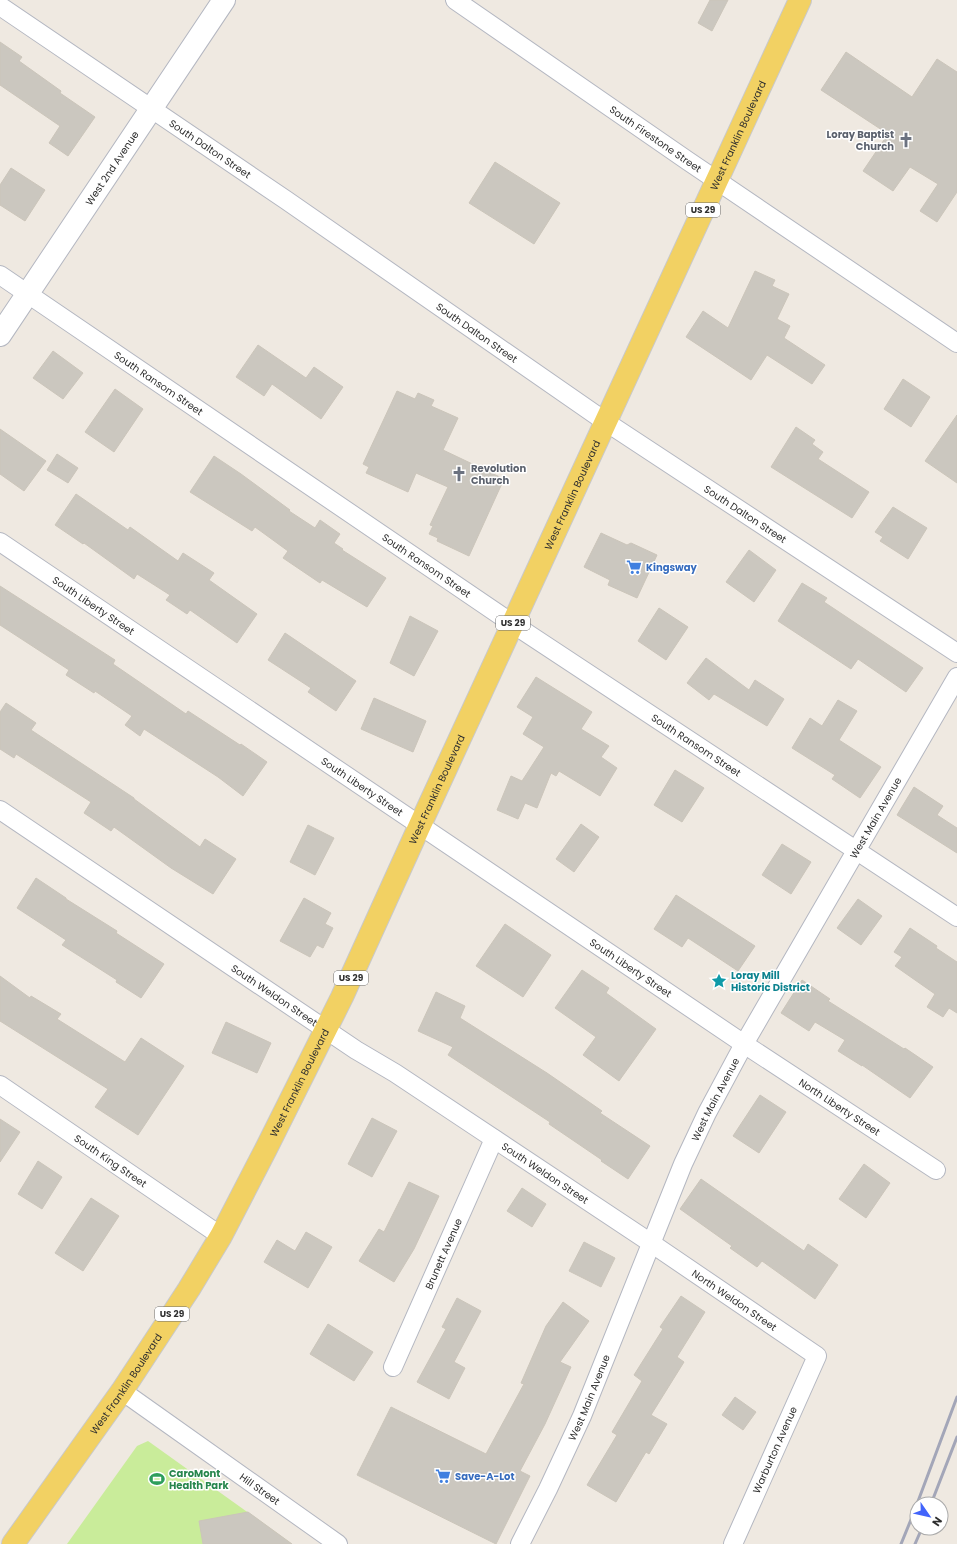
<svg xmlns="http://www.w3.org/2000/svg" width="957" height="1544" font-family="Poppins,sans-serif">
<rect width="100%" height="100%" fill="#efe9e1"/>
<path fill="#c9ec9a" d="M 148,1441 L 292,1544 L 67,1544 L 137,1446 Z"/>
<path fill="#cbc7bf" stroke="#cbc5ba" d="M 710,0 L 728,0 L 712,31 L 698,23 Z
M 0,42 L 22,57 L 19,61 L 61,91 L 60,93 L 95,117 L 68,156 L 49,143 L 60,126 L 0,85 Z
M 846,52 L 912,97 L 937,59 L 957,72 L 957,192 L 937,222 L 920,211 L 938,184 L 910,167 L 893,191 L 863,171 L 888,134 L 821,90 Z
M 495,162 L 560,203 L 534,244 L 469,203 Z
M 11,168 L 45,190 L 25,221 L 0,205 L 0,185 Z
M 755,271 L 775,280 L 772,286 L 789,294 L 777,319 L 790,326 L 784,338 L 825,365 L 812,384 L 767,355 L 751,380 L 686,337 L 703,311 L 728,328 Z
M 258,345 L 306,378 L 314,367 L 343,387 L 321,419 L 272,384 L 264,396 L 236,377 Z
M 53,351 L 83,373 L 63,399 L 33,378 Z
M 903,379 L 930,397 L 911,427 L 884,409 Z
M 115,389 L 143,409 L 114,452 L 85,432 Z
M 397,391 L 415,399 L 418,393 L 434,400 L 431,406 L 458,418 L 443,450 L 504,479 L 469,556 L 437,541 L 438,538 L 429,534 L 433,526 L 430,525 L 448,487 L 416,473 L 408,492 L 366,473 L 369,467 L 363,464 Z
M 957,415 L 957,483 L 925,461 Z
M 796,427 L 815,440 L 812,444 L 823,452 L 818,459 L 869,492 L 852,518 L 771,467 Z
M 0,429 L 46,461 L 24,491 L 0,474 Z
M 57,454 L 78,468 L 68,483 L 47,470 Z
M 214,456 L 241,474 L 290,510 L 289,511 L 315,528 L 320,520 L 340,534 L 334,543 L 343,549 L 342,550 L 386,578 L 367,607 L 322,580 L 320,583 L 283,558 L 288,551 L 255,527 L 252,531 L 190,492 Z
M 76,494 L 128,530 L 130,527 L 178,561 L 183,553 L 214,573 L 209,580 L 257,614 L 237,643 L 190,610 L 187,614 L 166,600 L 170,595 L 137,574 L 134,579 L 84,543 L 83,544 L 55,525 Z
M 893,507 L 927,528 L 908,559 L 880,541 L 883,537 L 875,532 Z
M 601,533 L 627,545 L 631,543 L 657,555 L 637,598 L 608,585 L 610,580 L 584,567 Z
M 749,550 L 776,570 L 754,602 L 726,582 Z
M 802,583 L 827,598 L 824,602 L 923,668 L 906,692 L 858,659 L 851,669 L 778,621 Z
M 0,586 L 115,660 L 113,664 L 186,714 L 188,711 L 240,745 L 241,744 L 267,762 L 243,796 L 218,777 L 144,729 L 140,736 L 125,725 L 132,716 L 95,691 L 94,693 L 66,675 L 69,670 L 0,625 Z
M 659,608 L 688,627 L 666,660 L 638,641 Z
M 410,616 L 438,631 L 414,676 L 390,663 Z
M 285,633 L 356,681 L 336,711 L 308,692 L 311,688 L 268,660 Z
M 706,658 L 749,690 L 755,680 L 784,699 L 767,726 L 714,694 L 709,700 L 687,683 Z
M 536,677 L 592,712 L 581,729 L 609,746 L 601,757 L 617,768 L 600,796 L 559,771 L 556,776 L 551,773 L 537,808 L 525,803 L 518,819 L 497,810 L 511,776 L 522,781 L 544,747 L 523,734 L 533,717 L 517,707 Z
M 374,698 L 426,721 L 413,752 L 361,729 Z
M 838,700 L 857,711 L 839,740 L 881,767 L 860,798 L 832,779 L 835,775 L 792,748 L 810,718 L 822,726 Z
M 6,703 L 36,723 L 31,730 L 134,798 L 134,799 L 200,847 L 205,839 L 236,859 L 213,894 L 171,868 L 114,827 L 111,831 L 84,813 L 91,802 L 16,754 L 14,758 L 0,749 L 0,712 Z
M 675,770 L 704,788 L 682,822 L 654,805 Z
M 914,787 L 943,806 L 937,815 L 957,828 L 957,853 L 897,815 Z
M 581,824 L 599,837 L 574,872 L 556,859 Z
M 308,825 L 334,838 L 315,875 L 290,862 Z
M 782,844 L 811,862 L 791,894 L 762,875 Z
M 36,878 L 66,898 L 66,899 L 117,931 L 116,933 L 164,964 L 141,998 L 116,982 L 117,980 L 62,945 L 66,940 L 17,908 Z
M 676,895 L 755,946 L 738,971 L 688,938 L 682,947 L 654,929 Z
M 304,898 L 331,913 L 325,924 L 333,928 L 323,948 L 317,945 L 310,957 L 280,941 Z
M 858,899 L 882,916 L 861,945 L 837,928 Z
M 505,924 L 551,955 L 523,997 L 476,966 Z
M 910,928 L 937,946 L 936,948 L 957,962 L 957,1013 L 949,1008 L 943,1017 L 927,1007 L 935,994 L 895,966 L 902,957 L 894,952 Z
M 582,970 L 609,988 L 606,993 L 656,1029 L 619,1081 L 583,1055 L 596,1037 L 555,1008 Z
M 0,976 L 30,998 L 31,996 L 61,1014 L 57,1019 L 125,1062 L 141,1038 L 184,1066 L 138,1135 L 95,1107 L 108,1089 L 0,1021 Z
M 802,980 L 830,999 L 828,1001 L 904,1049 L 905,1048 L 933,1067 L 910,1098 L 862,1065 L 862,1066 L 838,1051 L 845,1040 L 815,1022 L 809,1031 L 781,1013 Z
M 436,992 L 465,1006 L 460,1018 L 547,1073 L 602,1111 L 600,1113 L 650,1146 L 628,1179 L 601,1161 L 602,1160 L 549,1124 L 550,1122 L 448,1055 L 453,1047 L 418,1031 Z
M 226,1022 L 271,1043 L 257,1073 L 212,1053 Z
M 760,1095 L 786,1112 L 759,1153 L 733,1136 Z
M 372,1118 L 397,1131 L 372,1177 L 348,1164 Z
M 0,1119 L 20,1132 L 0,1162 Z
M 38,1161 L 62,1177 L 42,1209 L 18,1194 Z
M 864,1164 L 890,1183 L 866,1218 L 839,1199 Z
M 701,1179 L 804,1251 L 808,1244 L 838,1265 L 815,1299 L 762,1261 L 757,1267 L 730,1248 L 732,1246 L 680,1209 Z
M 409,1182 L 439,1196 L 414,1249 L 394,1282 L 359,1261 L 379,1229 L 384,1232 Z
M 522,1188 L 546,1204 L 532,1227 L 507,1211 Z
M 91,1198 L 119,1216 L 83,1271 L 55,1253 Z
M 306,1232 L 332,1247 L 308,1288 L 264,1262 L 277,1240 L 295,1251 Z
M 584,1242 L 615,1258 L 601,1287 L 569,1271 Z
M 681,1296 L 705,1312 L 677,1357 L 684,1362 L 651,1415 L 667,1424 L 649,1454 L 646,1452 L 616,1502 L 587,1485 L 617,1435 L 612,1432 L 642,1381 L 634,1375 L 663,1329 L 660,1327 Z
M 457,1298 L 481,1311 L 454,1362 L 465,1368 L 449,1399 L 417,1382 L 446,1329 L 442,1327 Z
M 563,1302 L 589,1321 L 560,1362 L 571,1367 L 545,1424 L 520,1471 L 530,1476 L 496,1544 L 357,1475 L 391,1407 L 486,1454 L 524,1384 L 521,1383 L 546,1326 Z
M 328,1324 L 373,1352 L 354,1381 L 310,1354 Z
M 735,1397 L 756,1412 L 743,1430 L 722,1415 Z
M 248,1512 L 292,1544 L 203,1544 L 199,1521 Z"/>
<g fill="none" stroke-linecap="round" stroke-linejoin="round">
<g stroke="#b4b7c1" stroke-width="20">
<g id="minor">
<path id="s1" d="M 455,0 L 688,161 L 957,343"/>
<path id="s2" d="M 0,6 L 286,200 L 606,422 L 957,653"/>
<path id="s3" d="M 0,275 L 513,624 L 957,917"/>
<path id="s4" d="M 0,542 L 744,1044 L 936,1170"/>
<path id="s5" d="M 0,810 L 356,1050 L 395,1073 L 651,1243 L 817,1356 L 733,1544"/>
<path id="s6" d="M 0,1085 L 221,1236"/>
<path id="s7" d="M 393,1367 L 494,1139"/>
<path id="s8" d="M 122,1391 L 338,1544"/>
<path id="s9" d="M 520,1544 L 548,1489 L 582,1416 L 683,1164 L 707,1113 L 744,1044 L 957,677"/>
</g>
</g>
<g stroke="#b4b7c1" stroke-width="24">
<g id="tertiary">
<path id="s10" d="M 0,335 L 224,0"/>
</g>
</g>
<g stroke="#c9c9c9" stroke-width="24">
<g id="primary">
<path id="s11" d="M 13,1544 L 122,1391 L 189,1289 L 221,1236 L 267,1147 L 342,997 L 420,825 L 800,0"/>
</g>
</g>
<use href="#minor" stroke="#fff" stroke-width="18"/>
<use href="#tertiary" stroke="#fff" stroke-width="22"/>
<use href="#primary" stroke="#f2d163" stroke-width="22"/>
<path stroke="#a3a6b8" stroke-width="3" d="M 917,1504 L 957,1397
M 931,1504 L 957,1437
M 901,1544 L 917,1505
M 915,1544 L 922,1528"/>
</g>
<defs>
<g id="church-bare" transform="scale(1.2)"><path d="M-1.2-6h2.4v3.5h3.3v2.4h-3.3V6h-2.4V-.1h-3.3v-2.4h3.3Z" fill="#6b7280" stroke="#fff" stroke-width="2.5" paint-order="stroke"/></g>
<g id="supermarket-bare" transform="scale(1.2)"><path d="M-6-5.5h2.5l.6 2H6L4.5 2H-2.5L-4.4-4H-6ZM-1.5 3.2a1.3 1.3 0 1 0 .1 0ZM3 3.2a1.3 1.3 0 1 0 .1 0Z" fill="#3f7fe0" stroke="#fff" stroke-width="2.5" paint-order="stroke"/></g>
<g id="sight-bare" transform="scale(1.2)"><path d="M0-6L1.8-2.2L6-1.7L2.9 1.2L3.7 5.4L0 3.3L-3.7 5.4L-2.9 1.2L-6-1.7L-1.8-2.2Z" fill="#0f9aa8" stroke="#fff" stroke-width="2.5" paint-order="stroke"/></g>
<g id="stadium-bare" transform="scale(1.2)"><path d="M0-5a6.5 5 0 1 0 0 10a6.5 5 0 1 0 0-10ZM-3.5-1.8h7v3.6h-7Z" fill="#2e9e5b" stroke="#fff" stroke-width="2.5" paint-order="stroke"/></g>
</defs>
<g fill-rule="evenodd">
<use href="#church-bare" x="906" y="140"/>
<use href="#church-bare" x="459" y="474"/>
<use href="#supermarket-bare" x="634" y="567"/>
<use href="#sight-bare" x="719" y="981"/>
<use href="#supermarket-bare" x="443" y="1476"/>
<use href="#stadium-bare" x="157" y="1479"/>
</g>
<g text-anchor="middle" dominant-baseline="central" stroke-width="3" stroke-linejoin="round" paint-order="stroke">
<g fill="#fff" stroke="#6d6d6d" stroke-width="1">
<rect x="686" y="203" width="34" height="14" rx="3"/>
<rect x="496" y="616" width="34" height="14" rx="3"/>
<rect x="334" y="971" width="34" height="14" rx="3"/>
<rect x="155" y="1307" width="34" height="14" rx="3"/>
</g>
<g font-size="9" font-weight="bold" fill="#2e2e2e">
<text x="703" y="210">US 29</text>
<text x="513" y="623">US 29</text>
<text x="351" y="978">US 29</text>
<text x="172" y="1314">US 29</text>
</g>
<g font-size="10" font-weight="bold" fill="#5b616d" stroke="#fff" text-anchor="end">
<text x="894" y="134">Loray Baptist<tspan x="894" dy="12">Church</tspan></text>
<text x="471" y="468" text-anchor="start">Revolution<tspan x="471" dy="12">Church</tspan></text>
</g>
<g font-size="10" fill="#2e2e2e" stroke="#fff">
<text stroke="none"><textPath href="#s11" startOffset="1588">West Franklin Boulevard</textPath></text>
<text stroke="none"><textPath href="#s1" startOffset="244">South Firestone Street</textPath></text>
<text stroke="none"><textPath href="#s2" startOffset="254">South Dalton Street</textPath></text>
<text stroke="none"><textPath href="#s10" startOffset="201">West 2nd Avenue</textPath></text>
<text stroke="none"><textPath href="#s2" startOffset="578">South Dalton Street</textPath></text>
<text stroke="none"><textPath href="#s3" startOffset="192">South Ransom Street</textPath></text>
<text stroke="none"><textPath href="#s11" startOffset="1192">West Franklin Boulevard</textPath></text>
<text stroke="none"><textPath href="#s2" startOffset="902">South Dalton Street</textPath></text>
<text stroke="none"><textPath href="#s3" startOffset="516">South Ransom Street</textPath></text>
<text stroke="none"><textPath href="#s4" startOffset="113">South Liberty Street</textPath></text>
<text stroke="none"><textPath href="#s3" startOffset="840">South Ransom Street</textPath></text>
<text stroke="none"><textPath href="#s4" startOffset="437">South Liberty Street</textPath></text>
<text stroke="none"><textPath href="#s11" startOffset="868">West Franklin Boulevard</textPath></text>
<text stroke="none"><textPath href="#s9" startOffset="810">West Main Avenue</textPath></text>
<text stroke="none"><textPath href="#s4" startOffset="761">South Liberty Street</textPath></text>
<text stroke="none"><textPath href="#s5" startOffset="331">South Weldon Street</textPath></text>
<text stroke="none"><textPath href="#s11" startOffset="544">West Franklin Boulevard</textPath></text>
<text stroke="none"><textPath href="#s9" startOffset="486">West Main Avenue</textPath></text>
<text stroke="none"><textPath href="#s4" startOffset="1012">North Liberty Street</textPath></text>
<text stroke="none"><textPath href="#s6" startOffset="134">South King Street</textPath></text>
<text stroke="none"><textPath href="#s5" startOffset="655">South Weldon Street</textPath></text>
<text stroke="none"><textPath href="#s7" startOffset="124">Brunett Avenue</textPath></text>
<text stroke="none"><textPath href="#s5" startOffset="883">North Weldon Street</textPath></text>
<text stroke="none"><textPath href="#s11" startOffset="196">West Franklin Boulevard</textPath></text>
<text stroke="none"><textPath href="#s9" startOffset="162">West Main Avenue</textPath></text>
<text transform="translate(775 1450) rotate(-66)">Warburton Avenue</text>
<text stroke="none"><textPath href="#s8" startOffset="169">Hill Street</textPath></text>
</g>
<g font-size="10" font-weight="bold" fill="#366cbe" stroke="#fff" text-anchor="start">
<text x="646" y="567">Kingsway</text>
<text x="455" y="1476">Save-A-Lot</text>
</g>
<g font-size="10" font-weight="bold" fill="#0d838f" stroke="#fff" text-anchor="start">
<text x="731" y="975">Loray Mill<tspan x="731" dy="12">Historic District</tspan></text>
</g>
<g font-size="10" font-weight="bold" fill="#27864d" stroke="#fff" text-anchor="start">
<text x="169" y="1473">CaroMont<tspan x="169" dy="12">Health Park</tspan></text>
</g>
</g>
<g transform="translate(929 1516) rotate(124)"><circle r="19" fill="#ffffff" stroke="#ababab"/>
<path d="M0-3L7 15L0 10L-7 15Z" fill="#4264fb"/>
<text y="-6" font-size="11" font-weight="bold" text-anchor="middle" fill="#2e2e2e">N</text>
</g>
</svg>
